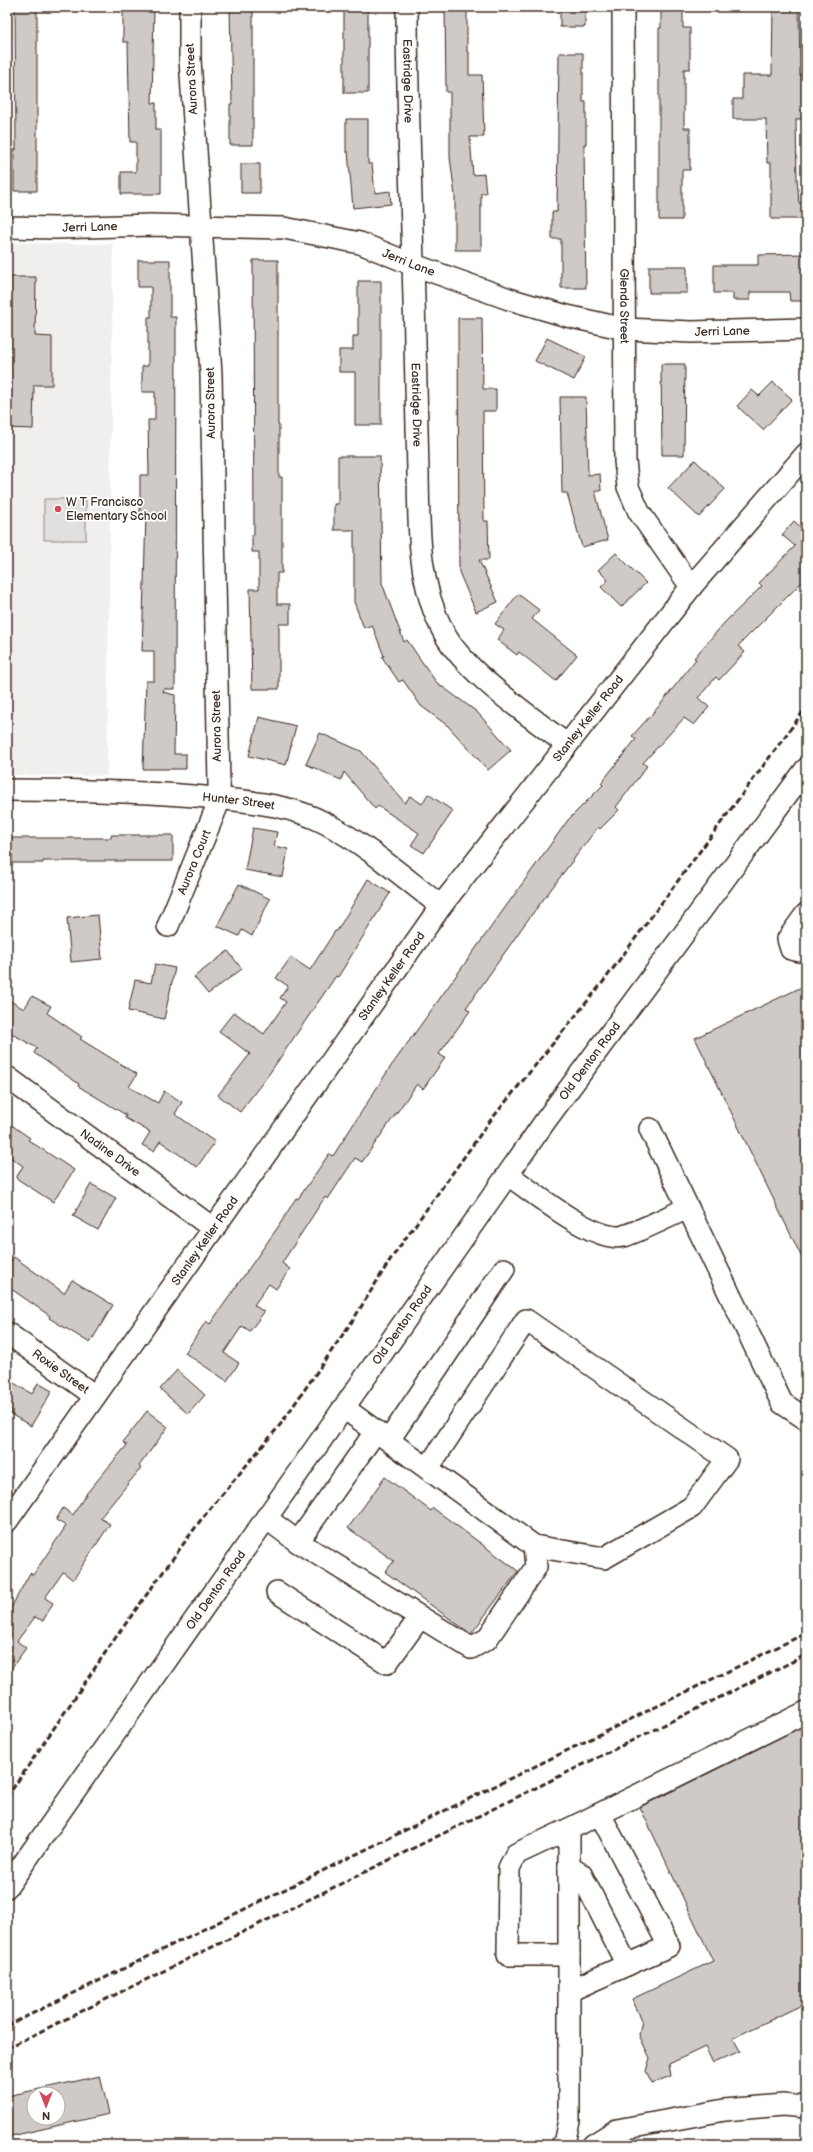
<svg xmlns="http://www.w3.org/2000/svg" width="813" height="2152" font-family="'Balsamiq Sans',sans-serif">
<rect width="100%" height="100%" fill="#fff"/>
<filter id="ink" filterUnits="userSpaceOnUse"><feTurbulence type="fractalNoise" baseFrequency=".025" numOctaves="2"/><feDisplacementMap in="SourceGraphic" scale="8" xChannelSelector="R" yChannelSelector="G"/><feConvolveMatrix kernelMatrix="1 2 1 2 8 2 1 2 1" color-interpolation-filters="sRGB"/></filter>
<g filter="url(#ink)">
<path fill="#f1efee" d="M 7,243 L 113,244 L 107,776 L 7,775 Z"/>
<path fill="#e2e0de" stroke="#8e857e" d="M 44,499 L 86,499 L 86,540 L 44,540 Z"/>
<path fill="#cfcac7" stroke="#3b2a1e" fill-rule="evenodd" d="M 15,7 L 37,7 L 37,191 L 14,191 L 14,150 L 16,150 Z
M 123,7 L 154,7 L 152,103 L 156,103 L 156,130 L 161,130 L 161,194 L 121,194 L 121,172 L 136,172 L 136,142 L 130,142 L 128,42 L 123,42 Z
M 230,7 L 253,7 L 253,145 L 230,145 L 230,104 L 232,104 Z
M 344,7 L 368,7 L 368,93 L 344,93 Z
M 445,7 L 467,7 L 467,52 L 469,52 L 469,75 L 482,75 L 484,137 L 470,137 L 473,175 L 484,174 L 486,193 L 481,193 L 481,250 L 455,250 L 455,196 L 450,157 L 450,92 L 446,92 Z
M 560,7 L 585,7 L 585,27 L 560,27 Z
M 661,7 L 683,7 L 683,28 L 690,28 L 690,69 L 684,69 L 684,128 L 690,128 L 690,170 L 682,170 L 682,220 L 659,220 L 659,28 L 661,28 Z
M 773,7 L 799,7 L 800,75 L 802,75 L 802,101 L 806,101 L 806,119 L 796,119 L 797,178 L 799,203 L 806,203 L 806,219 L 771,219 L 771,163 L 767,163 L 766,119 L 733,119 L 733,99 L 742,99 L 742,75 L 772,75 Z
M 559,53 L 583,53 L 583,102 L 586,102 L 586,144 L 584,144 L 586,288 L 561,288 L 561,239 L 552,239 L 552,212 L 557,212 Z
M 346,119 L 368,119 L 368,164 L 372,164 L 375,193 L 390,191 L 391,204 L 353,208 L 348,152 L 346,152 Z
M 241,164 L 260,164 L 260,193 L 241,193 Z
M 806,254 L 806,301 L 790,301 L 789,292 L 750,292 L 750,300 L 733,300 L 733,293 L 714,293 L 714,265 L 758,265 L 758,255 Z
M 138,260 L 170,260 L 170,317 L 176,317 L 175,689 L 164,689 L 163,692 L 175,695 L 174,754 L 186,754 L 186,769 L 143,769 L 146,681 L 154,681 L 154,651 L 142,651 L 146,514 L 140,514 L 140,475 L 149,475 L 148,420 L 155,420 L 155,392 L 142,392 L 142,366 L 148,366 L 148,317 L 151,317 L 151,287 L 138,287 Z
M 253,260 L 278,260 L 278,425 L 279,425 L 279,477 L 282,477 L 282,573 L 277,573 L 277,604 L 290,604 L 290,624 L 279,624 L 279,689 L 252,689 L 250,589 L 259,589 L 259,552 L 252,552 L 252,535 L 254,535 Z
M 649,266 L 687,266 L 687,293 L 649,293 Z
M 7,277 L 36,277 L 35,336 L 52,337 L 52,385 L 34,385 L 33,429 L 7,428 Z
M 358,281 L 381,281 L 381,425 L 355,425 L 355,372 L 339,372 L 339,350 L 353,350 L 353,336 L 358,336 Z
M 458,318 L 482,318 L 483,389 L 496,389 L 496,411 L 483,411 L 484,521 L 488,521 L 489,560 L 479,560 L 498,602 L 476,612 L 459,572 Z
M 547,338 L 586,357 L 574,380 L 535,361 Z
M 661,364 L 685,364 L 684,455 L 662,455 Z
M 773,382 L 792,399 L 763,430 L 737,406 L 752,390 L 759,396 Z
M 560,397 L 586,397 L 588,475 L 600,474 L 601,491 L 595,491 L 608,540 L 582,547 L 567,493 L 562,493 Z
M 338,456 L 380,456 L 382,583 L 404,642 L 407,640 L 436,682 L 477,712 L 511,750 L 488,770 L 448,726 L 421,706 L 403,680 L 399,682 L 382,657 L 384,656 L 372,625 L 364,628 L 354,602 L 354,530 L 334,530 L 334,504 L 338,504 Z
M 695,460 L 725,489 L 699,517 L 668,488 Z
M 794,521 L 806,532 L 806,578 L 738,646 L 745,652 L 719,680 L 716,677 L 698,698 L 709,707 L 694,725 L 684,718 L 643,763 L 647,766 L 616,807 L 619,810 L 600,829 L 598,827 L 524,925 L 466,1008 L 470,1011 L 439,1054 L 445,1058 L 423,1089 L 417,1084 L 362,1162 L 355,1158 L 328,1199 L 325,1197 L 282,1263 L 290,1269 L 276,1289 L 269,1284 L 254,1305 L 264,1312 L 250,1331 L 242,1326 L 224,1353 L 239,1363 L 227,1381 L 185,1353 L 206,1321 L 210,1324 L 278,1227 L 296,1198 L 298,1199 L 329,1154 L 333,1156 L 389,1069 L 568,820 L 603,785 L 601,783 L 636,739 L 632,736 L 660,705 L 696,659 L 694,658 L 725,622 L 762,586 L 759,583 L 795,546 L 782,535 Z
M 616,553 L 646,583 L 621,607 L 601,587 L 608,580 L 598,570 Z
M 518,594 L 539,610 L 532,619 L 577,655 L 556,681 L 519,652 L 517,655 L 497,640 L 504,630 L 495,624 Z
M 259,717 L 296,726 L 286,765 L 249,756 Z
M 320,733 L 361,751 L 405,803 L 410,796 L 422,804 L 428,794 L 453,811 L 424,853 L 411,845 L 419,833 L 378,806 L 375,809 L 344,772 L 341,780 L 306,764 Z
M 253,828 L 277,832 L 274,846 L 288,849 L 283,877 L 245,870 Z
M 111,835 L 173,835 L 173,861 L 43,861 L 43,863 L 7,863 L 7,838 L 111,838 Z
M 368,879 L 390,893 L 338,977 L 336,976 L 269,1074 L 240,1112 L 218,1095 L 250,1054 L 219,1031 L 234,1012 L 264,1034 L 286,1002 L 280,998 L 288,986 L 276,978 L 291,957 L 310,970 L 335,931 L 337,931 Z
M 239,884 L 270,899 L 252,936 L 242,930 L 239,936 L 217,926 Z
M 98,915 L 102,959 L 71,962 L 67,918 Z
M 228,951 L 242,969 L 208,994 L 194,977 Z
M 155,964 L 175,968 L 164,1019 L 128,1011 L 135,980 L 151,983 Z
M 806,985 L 806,1266 L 695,1038 Z
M 32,996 L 51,1006 L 47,1013 L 82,1037 L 80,1039 L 137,1074 L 129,1087 L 158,1103 L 164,1091 L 182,1102 L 175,1114 L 215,1142 L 197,1167 L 160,1141 L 154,1151 L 142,1145 L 150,1132 L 125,1118 L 126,1115 L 78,1086 L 79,1084 L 34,1053 L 37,1048 L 7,1031 L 7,999 L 24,1009 Z
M 7,1122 L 30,1138 L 28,1140 L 74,1170 L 53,1202 L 16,1178 L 23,1166 L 7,1155 Z
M 91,1184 L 116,1198 L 98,1230 L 73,1216 Z
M 14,1257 L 64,1293 L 72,1280 L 113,1305 L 90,1343 L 49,1318 L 50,1316 L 7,1286 L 7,1266 Z
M 177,1370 L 205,1395 L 188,1414 L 160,1389 Z
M 7,1379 L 32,1394 L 38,1383 L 52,1391 L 31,1426 L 7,1412 Z
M 147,1411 L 168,1427 L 139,1466 L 141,1468 L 100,1518 L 110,1524 L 73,1580 L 63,1572 L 45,1598 L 53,1603 L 43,1621 L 35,1617 L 17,1641 L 26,1648 L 7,1674 L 7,1615 L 30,1573 L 33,1575 L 66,1526 L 56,1520 L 63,1508 L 73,1515 L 86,1494 L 127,1445 L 123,1442 Z
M 385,1477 L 431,1511 L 433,1508 L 518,1571 L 471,1634 L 385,1572 L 394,1561 L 348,1528 Z
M 806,1725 L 806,2003 L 733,2038 L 740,2051 L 713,2063 L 705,2047 L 669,2064 L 671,2076 L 652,2083 L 646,2071 L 650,2058 L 639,2035 L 642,2020 L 632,1999 L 713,1961 L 640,1807 Z
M 100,2076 L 109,2114 L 7,2137 L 7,2096 ZM 34,2094 L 58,2094 L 58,2118 L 34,2118 Z"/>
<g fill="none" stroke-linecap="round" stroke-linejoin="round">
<g stroke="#3b2a1e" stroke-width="24">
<g id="minor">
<path id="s1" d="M 407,7 C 407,119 413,231 415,343 C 416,385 417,428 418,471 C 419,525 417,581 443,631 C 463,671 530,716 566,744"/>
<path id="s2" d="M 623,7 L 625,461 L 628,487 L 639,512 L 691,587"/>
<path id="s3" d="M 7,227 L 56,228 L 150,225 L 284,228 L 360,243 L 414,265 L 509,299 L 567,316 L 625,329 L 691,332 L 806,329"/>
<path id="s4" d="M 7,790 C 77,790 147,791 216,798 C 253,802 291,805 325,823 C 367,845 403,877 441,906"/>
<path d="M 806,914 L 788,939 L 791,949 L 800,951 L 806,948"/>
<path id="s5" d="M 168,926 L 220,799 L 219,785 L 211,374 L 190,60 L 190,7"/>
<path id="s6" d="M 7,1077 L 214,1229"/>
<path d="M 650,1129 L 782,1403 L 806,1419"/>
<path d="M 508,1175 C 532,1191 595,1244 624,1236 C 645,1229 667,1217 688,1208"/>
<path id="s7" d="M 7,1333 L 95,1396"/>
<path d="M 389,1440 L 504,1269"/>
<path d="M 428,1468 L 526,1320 L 727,1459 L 692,1507 L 604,1558 L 534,1546"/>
<path d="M 266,1518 L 298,1542 L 471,1648 L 487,1639 L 536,1567 L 534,1546 L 344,1408"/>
<path id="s8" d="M 7,1521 L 441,906 L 691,587 L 806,454"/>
<path d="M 298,1542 L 376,1431"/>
<path d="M 277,1592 L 387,1663 L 420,1617"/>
<path d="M 569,1829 L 516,1854 L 509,1868 L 508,1955 L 569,1955"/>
<path d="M 569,1867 L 581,1874 L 627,1965"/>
<path id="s9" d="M 7,1887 L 546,1120 L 806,769"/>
<path d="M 569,1991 L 669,1946 L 600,1814"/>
<path d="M 562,2145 L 564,2144 L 569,2120 L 569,1829 L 806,1712"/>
<path d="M 593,2145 L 617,2130 L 724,2110 L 783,2105 L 806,2107"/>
</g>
</g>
<use href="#minor" stroke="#fff" stroke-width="21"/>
<path stroke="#3b2a1e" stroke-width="3" stroke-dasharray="6 3" stroke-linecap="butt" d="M 7,1797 L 116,1637 L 200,1521 L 280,1425 L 353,1320 L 390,1260 L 490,1121 L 603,982 L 806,708
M 7,2026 L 806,1633
M 7,2048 L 806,1655"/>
</g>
</g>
<circle fill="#d1495b" stroke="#fff" stroke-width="1.5" cx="58" cy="509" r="4"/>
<g text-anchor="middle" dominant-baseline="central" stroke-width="3.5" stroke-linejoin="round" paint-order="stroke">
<g font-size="12" fill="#3b2a1e" stroke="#fff">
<text transform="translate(192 79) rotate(-93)">Aurora Street</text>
<text stroke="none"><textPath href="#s1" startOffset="74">Eastridge Drive</textPath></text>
<text stroke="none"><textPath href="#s3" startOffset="83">Jerri Lane</textPath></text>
<text stroke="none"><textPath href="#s3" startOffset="407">Jerri Lane</textPath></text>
<text stroke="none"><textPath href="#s2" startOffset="299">Glenda Street</textPath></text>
<text stroke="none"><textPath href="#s3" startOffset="731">Jerri Lane</textPath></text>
<text transform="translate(211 403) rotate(-91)">Aurora Street</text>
<text stroke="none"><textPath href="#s1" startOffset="398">Eastridge Drive</textPath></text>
<text stroke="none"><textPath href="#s8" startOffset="991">Stanley Keller Road</textPath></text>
<text transform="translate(217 726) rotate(-91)">Aurora Street</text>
<text stroke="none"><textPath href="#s4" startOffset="232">Hunter Street</textPath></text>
<text stroke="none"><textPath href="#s5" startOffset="69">Aurora Court</textPath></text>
<text stroke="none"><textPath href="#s8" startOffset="667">Stanley Keller Road</textPath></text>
<text stroke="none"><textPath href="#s9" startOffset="1011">Old Denton Road</textPath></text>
<text stroke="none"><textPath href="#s6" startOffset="128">Nadine Drive</textPath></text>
<text stroke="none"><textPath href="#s8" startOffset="343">Stanley Keller Road</textPath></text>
<text stroke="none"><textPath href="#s9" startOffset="687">Old Denton Road</textPath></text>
<text stroke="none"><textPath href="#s7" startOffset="66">Roxie Street</textPath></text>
<text stroke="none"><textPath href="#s9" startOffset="363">Old Denton Road</textPath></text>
</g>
<g font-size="12" fill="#3b2a1e" stroke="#fff" text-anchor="start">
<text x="66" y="502">W T Francisco<tspan x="66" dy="14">Elementary School</tspan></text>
</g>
</g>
<rect width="813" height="2152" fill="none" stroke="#fff" stroke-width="24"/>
<rect x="12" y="12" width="789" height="2128" fill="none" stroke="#3b2a1e" stroke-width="1.5" filter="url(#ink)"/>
<g transform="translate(46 2106) rotate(180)"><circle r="19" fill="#ffffff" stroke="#b1aaa5"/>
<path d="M0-3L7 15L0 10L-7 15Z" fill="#d1495b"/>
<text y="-6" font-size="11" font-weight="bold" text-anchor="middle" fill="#3b2a1e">N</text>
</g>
</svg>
